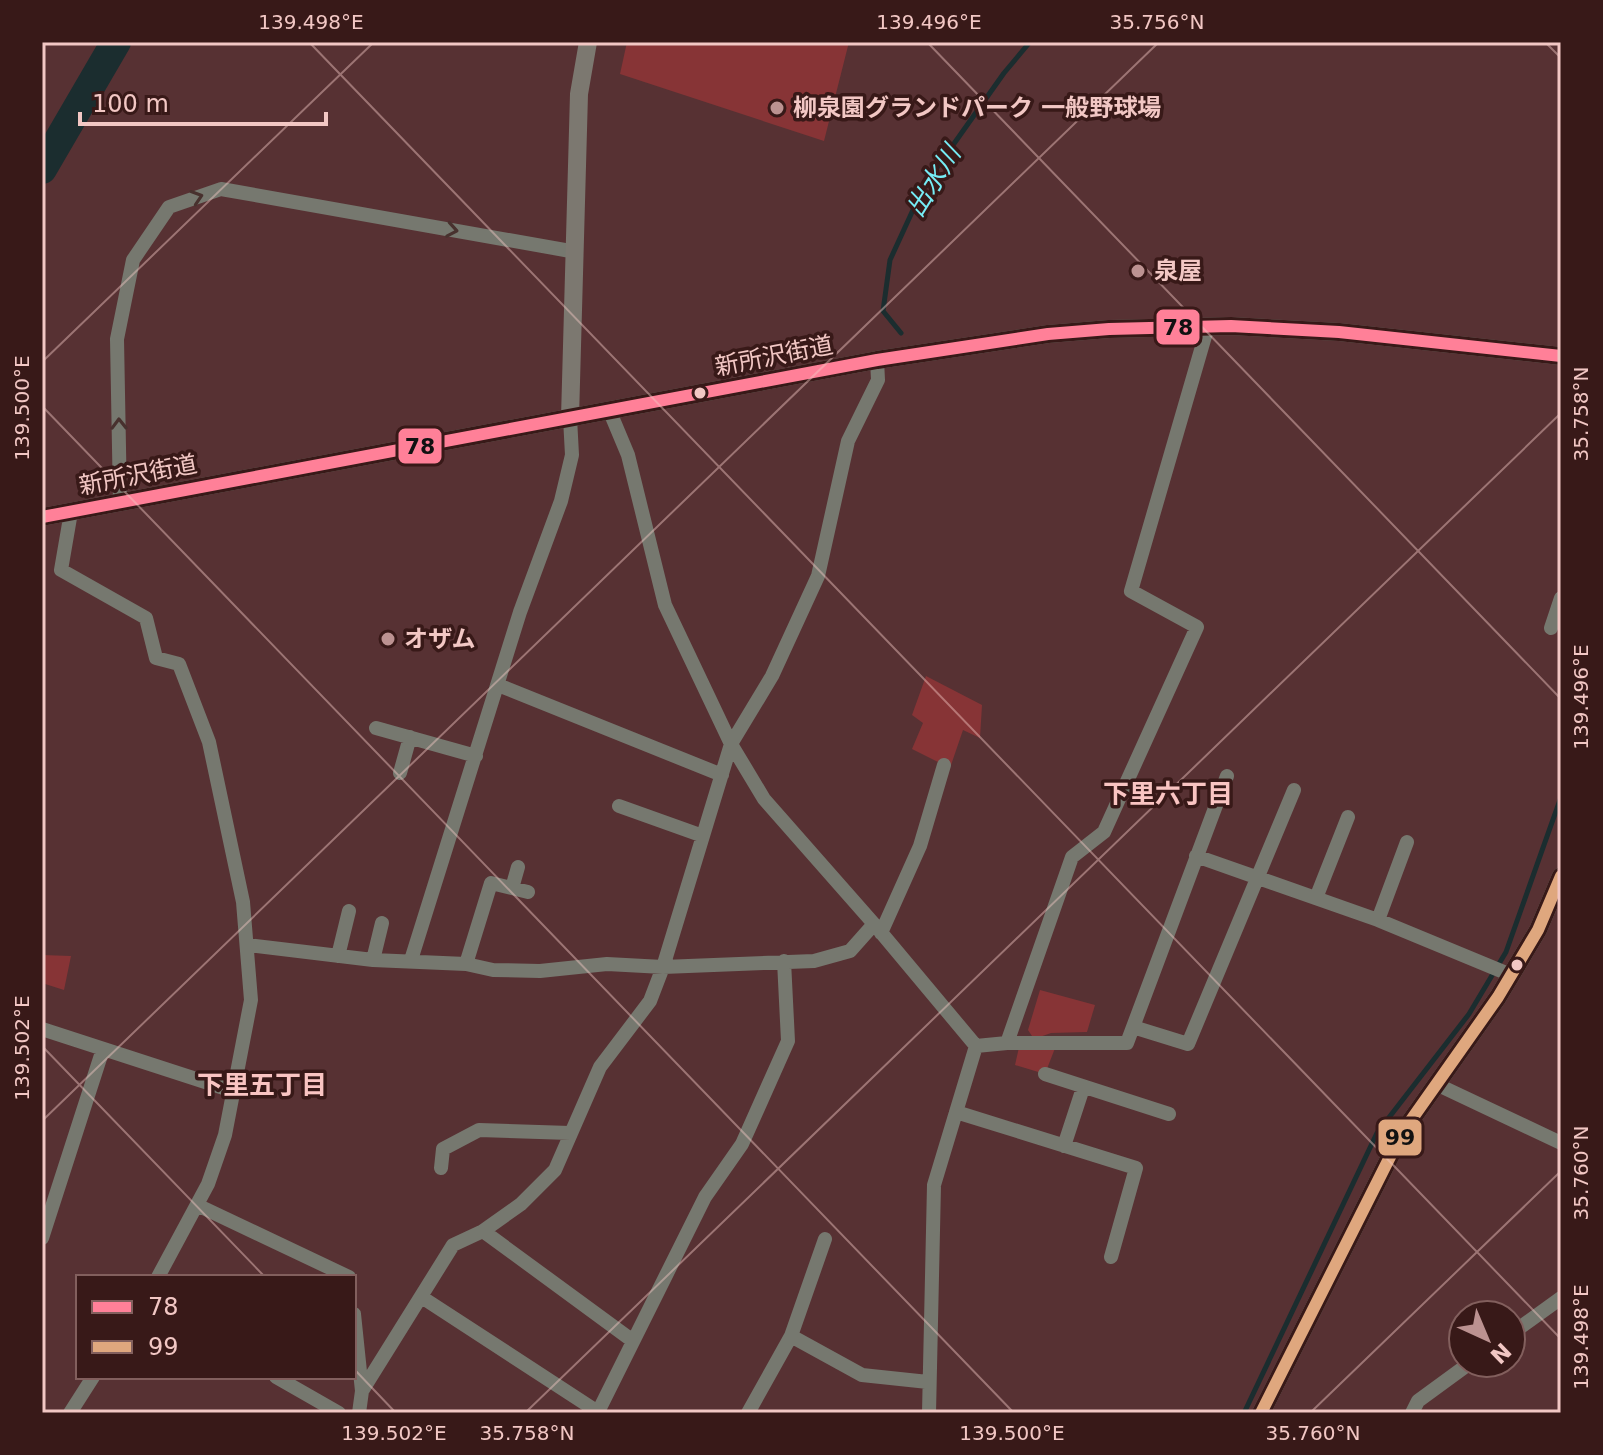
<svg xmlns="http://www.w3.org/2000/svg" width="1603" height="1455" font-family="'DejaVu Sans','Noto Sans JP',sans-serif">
<rect width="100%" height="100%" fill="#573133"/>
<path fill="#873436" d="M 627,42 L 849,42 L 824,141 L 620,74 Z
M 926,676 L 982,705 L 980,738 L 963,730 L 950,768 L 912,749 L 923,723 L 912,715 Z
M 42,955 L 71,956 L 64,990 L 42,983 Z
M 1040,990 L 1095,1005 L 1087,1032 L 1051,1033 L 1034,1039 L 1028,1030 Z
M 1020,1043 L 1057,1043 L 1045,1074 L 1015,1065 Z"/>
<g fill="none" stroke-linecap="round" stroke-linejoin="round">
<path stroke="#1b2d2f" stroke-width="5" d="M 901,333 L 883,311 L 890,260 L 924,186 L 1004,73 L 1030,42
M 1244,1413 L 1377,1133 L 1469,1014 L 1506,952 L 1561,797"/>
<path stroke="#1b2d2f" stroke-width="30" d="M 42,169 L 116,42"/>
<path stroke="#76786f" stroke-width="14" d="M 610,412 L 628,455 L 665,605 L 731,744 L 764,799 L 874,924 L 976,1046 L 934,1185 L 929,1413
M 120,502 L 117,339 L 133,260 L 169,207 L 221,189 L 576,252
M 71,512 L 61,570 L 146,618 L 156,658 L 179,664 L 209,742 L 243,902 L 251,1000 L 225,1135 L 208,1184 L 158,1277
M 1551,628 L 1561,598
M 498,685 L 722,775
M 376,728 L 476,756
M 400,773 L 410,737
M 619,806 L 703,836
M 1196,856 L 1378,920 L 1511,975
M 512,888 L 518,867
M 1316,898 L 1348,817
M 1378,920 L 1407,842
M 881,933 L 920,846 L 944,765
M 248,945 L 373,960 L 466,964 L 493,970 L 540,971 L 607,964 L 663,967 L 814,961 L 850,951 L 874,924
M 338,956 L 349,911
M 373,960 L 382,923
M 411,960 L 520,612 L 561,501 L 572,455 L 570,418
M 466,964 L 491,883 L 528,892
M 1133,1027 L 1188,1044 L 1294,790
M 42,1029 L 233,1091
M 1007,1043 L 1072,857 L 1104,832 L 1197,627 L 1131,591 L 1208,326
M 976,1046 L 1007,1043 L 1127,1043 L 1227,776
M 1045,1074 L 1169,1114
M 1436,1084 L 1561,1143
M 956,1112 L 1136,1168 L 1111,1257
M 1064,1146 L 1083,1088
M 441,1168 L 443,1149 L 479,1130 L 570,1133
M 197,1205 L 349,1277
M 483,1231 L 633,1341
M 42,1238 L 103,1049
M 423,1298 L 598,1412 L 705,1197 L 742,1144 L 788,1041 L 784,961
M 354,1314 L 362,1391 L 359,1413
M 1511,1334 L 1561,1298
M 791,1336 L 862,1375 L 928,1382
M 276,1377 L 339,1413
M 362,1391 L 453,1245 L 483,1231 L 521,1204 L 555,1170 L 600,1067 L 650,1001 L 663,967 L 731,744 L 772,676 L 818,576 L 848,441 L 878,380 L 877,360
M 70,1413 L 93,1377
M 748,1413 L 791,1336 L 825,1239
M 1412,1413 L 1418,1401 L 1470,1363"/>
<path stroke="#7c7870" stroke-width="18" d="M 570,418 L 579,94 L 588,42
M 42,517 L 877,360 L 1048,334 L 1109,329 L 1231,326 L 1339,332 L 1561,356
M 1261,1413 L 1402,1133 L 1498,997 L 1538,930 L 1561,876"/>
<g stroke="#381918" stroke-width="18">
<path id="bus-1" d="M 42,517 L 877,360 L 1048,334 L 1109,329 L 1231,326 L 1339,332 L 1561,356"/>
</g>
<g stroke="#381918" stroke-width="18">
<path id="bus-2" d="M 1261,1413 L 1402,1133 L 1498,997 L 1538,930 L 1561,876"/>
</g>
<use href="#bus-1" stroke="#ff8098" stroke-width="12"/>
<use href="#bus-2" stroke="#dfa77e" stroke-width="12"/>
</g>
<defs><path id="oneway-chevron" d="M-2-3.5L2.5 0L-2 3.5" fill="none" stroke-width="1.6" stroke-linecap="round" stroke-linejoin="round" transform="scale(2)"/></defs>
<g stroke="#48312e">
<use href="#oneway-chevron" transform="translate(197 197) rotate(-18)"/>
<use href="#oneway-chevron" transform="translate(452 230) rotate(10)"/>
<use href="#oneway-chevron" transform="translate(119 424) rotate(-91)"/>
</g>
<path fill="none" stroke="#f2c7c4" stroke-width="2" stroke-opacity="0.45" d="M 309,42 L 1561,1339M 927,42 L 1561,699M 1545,42 L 1561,58M 42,362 L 374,42M 42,406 L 1014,1413M 42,1046 L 265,1277M 42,1121 L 1159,42M 354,1369 L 396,1413M 525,1413 L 1561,413M 1310,1413 L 1561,1171"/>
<g fill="#bc9291" stroke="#381918" stroke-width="3">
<circle cx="777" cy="108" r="8"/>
<circle cx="1138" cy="271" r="8"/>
<circle cx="388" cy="639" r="8"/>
</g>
<g fill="#f2c7c4" stroke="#381918" stroke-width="3">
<circle cx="700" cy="393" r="7"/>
<circle cx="1517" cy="965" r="7"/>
</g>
<g text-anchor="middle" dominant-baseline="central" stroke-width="7" stroke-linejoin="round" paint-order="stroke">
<g font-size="24" font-weight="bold" fill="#f2c7c4" stroke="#381918" text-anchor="start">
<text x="793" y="108">柳泉園グランドパーク 一般野球場</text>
<text x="1154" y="271">泉屋</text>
<text x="404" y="639">オザム</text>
</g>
<g font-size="24" fill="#f2c7c4" stroke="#381918">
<text transform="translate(774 356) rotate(-11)">新所沢街道</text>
<text transform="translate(138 475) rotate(-11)">新所沢街道</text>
</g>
<g font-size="26" font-style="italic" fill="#76edf6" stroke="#381918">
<text transform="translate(933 181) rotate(-58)">出水川</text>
</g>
<g font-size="26" font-weight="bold" fill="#f9c4c2" stroke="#381918">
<text x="1168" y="794">下里六丁目</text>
<text x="262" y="1085">下里五丁目</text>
</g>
</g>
<g stroke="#381918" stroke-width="3">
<rect x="1155" y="308" width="46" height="38" rx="8" fill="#ff8098"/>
<rect x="397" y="427" width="46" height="38" rx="8" fill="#ff8098"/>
<rect x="1377" y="1118" width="46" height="39" rx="8" fill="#dfa77e"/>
</g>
<g font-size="22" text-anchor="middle" font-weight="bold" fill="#111">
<text x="1178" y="335">78</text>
<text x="420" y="454">78</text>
<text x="1400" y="1145">99</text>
</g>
<rect width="1603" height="1455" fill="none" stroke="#381918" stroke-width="88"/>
<rect x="76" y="1275" width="280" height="104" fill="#381918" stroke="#825f5d" stroke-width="2"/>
<rect x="92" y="1301" width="40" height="12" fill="#ff8098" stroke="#825f5d" stroke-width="2"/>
<text x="148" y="1315" font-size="24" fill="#f2c7c4">78</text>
<rect x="92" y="1341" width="40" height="12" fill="#dfa77e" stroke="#825f5d" stroke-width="2"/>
<text x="148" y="1355" font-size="24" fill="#f2c7c4">99</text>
<g transform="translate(1487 1339) rotate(136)"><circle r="38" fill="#381918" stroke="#825f5d" stroke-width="2"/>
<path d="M0-6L14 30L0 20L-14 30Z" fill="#bc9291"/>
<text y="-12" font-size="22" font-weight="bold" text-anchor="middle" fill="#f2c7c4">N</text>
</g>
<path d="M80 112v12h246v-12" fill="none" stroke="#f2c7c4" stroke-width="4"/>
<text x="92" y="112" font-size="24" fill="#f2c7c4" stroke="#381918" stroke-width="6" paint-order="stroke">100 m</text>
<rect x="44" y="44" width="1515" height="1367" fill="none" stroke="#f2c7c4" stroke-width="3"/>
<g font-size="20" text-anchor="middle" fill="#f2c7c4">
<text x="311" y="29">139.498°E</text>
<text x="929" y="29">139.496°E</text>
<text x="1157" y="29">35.756°N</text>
<text transform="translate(22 408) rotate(-90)" y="7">139.500°E</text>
<text transform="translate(1581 414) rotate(-90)" y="7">35.758°N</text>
<text transform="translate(1581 697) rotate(-90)" y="7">139.496°E</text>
<text transform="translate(22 1048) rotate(-90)" y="7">139.502°E</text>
<text transform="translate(1581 1173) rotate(-90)" y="7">35.760°N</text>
<text transform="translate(1581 1337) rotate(-90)" y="7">139.498°E</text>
<text x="394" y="1440">139.502°E</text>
<text x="527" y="1440">35.758°N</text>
<text x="1012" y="1440">139.500°E</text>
<text x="1313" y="1440">35.760°N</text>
</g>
</svg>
